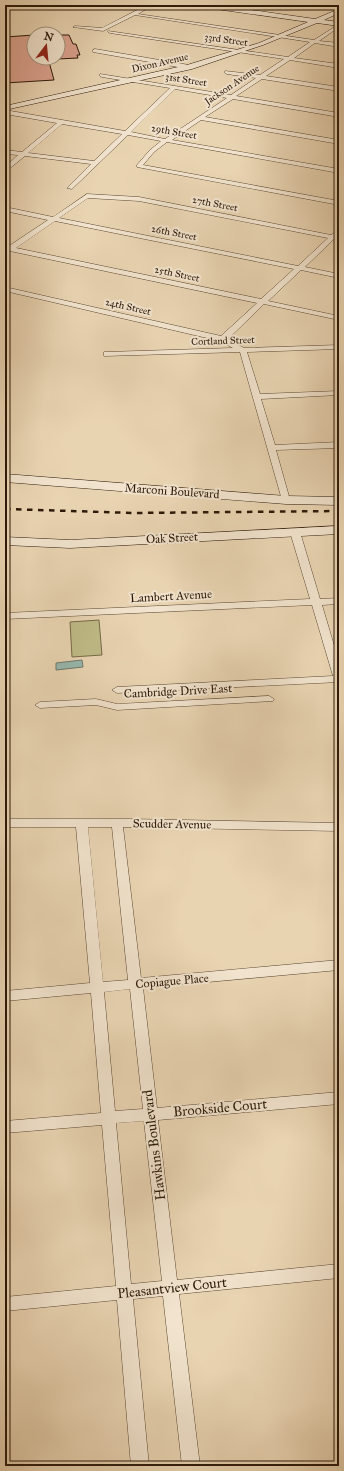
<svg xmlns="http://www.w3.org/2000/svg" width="344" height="1471" font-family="'IM FELL Great Primer',serif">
<rect width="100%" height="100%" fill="#e9d4b2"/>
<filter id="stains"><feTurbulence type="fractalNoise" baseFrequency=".005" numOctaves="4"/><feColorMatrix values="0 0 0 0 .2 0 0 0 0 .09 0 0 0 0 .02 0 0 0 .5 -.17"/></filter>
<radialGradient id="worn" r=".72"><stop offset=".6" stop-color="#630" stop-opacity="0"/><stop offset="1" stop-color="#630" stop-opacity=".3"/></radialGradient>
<path fill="#bfbb87" stroke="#766a48" d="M 99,620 L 102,655 L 72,657 L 70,622 Z"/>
<path fill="#97b8ae" stroke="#6c786c" d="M 82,660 L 83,667 L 56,670 L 56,663 Z"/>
<path fill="#dba28e" stroke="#2c1909" d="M 34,35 L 34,58 L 48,58 L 54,80 L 5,83 L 5,37 Z
M 58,35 L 69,35 L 73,44 L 76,44 L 80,55 L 77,55 L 78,58 L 58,59 Z"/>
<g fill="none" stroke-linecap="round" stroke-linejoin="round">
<g stroke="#5b4833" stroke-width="1">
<path id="street" d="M 147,5 L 153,5 L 138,14 L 314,40 L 339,24 L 339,27 L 319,41 L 339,43 L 339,47 L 315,43 L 294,58 L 339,64 L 339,68 L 290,60 L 266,76 L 339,87 L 339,91 L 262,79 L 236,96 L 339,113 L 339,117 L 233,99 L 205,117 L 339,140 L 339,144 L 201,120 L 172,140 L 339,169 L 339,173 L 167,142 L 154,152 L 143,165 L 339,201 L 339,205 L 137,167 L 137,165 L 150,150 L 161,141 L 128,135 L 72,189 L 67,188 L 91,164 L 25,156 L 5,172 L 5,167 L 18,155 L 5,154 L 5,150 L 22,152 L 57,123 L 5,114 L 5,110 L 125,131 L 170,88 L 102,77 L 100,76 L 100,74 L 231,95 L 256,78 L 227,74 L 225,73 L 225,71 L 260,75 L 284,59 L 110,33 L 108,32 L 108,31 L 288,57 L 310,42 L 135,15 L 103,31 L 73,27 L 75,26 L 102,28 ZM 175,89 L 227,98 L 165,139 L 131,132 ZM 62,124 L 122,134 L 94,161 L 28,153 Z
M 95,49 L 189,65 L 192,67 L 189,69 L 93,52 L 93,50 Z
M 87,194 L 139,197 L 331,235 L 335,232 L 339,231 L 339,240 L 334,239 L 305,267 L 339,274 L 339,278 L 301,270 L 268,301 L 339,316 L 339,320 L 264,304 L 228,339 L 244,348 L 339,345 L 339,349 L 247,352 L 260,394 L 339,391 L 339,395 L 261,399 L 275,445 L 339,442 L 339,448 L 276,450 L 290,500 L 289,502 L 283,502 L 282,500 L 240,352 L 104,356 L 104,352 L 107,352 L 233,348 L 220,341 L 5,291 L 5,287 L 221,336 L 257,303 L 5,250 L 5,246 L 9,246 L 48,220 L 5,211 L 5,207 L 53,217 ZM 88,198 L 139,201 L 328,238 L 298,266 L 59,218 ZM 55,221 L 294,269 L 261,299 L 16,248 Z
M 295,529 L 300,532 L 320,599 L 339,598 L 339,604 L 322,605 L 339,662 L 339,682 L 117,693 L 112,690 L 117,687 L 333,676 L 312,605 L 5,619 L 5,613 L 310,599 L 290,532 Z
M 269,696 L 274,699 L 273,701 L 117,710 L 96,705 L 40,708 L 35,705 L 40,702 L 96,699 L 117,704 Z
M 5,819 L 128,819 L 339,823 L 339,831 L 123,827 L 141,978 L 339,960 L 339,970 L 143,988 L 157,1108 L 339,1092 L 339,1104 L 158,1120 L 177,1280 L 339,1264 L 339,1278 L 179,1294 L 200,1466 L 182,1466 L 163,1296 L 133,1299 L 149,1466 L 131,1466 L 117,1300 L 5,1311 L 5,1297 L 116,1286 L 102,1125 L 5,1133 L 5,1121 L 101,1113 L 91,993 L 5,1001 L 5,991 L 90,983 L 76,827 L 5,827 ZM 88,827 L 112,827 L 128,980 L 103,982 ZM 130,989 L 143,1109 L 115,1111 L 104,992 ZM 144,1121 L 162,1281 L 131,1284 L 116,1123 Z"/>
</g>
<g stroke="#2c1909" stroke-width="1">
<path id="secondary" d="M 199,5 L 216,5 L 315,19 L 339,9 L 339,13 L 324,20 L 339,22 L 339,26 L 317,23 L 263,45 L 192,69 L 5,110 L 5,106 L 187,65 L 259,43 L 308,22 L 202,7 Z
M 5,474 L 286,496 L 339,497 L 339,505 L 286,504 L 5,482 Z
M 339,526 L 339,534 L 70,548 L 5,545 L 5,537 L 70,540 Z"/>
</g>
<use href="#street" fill="#f1e3cd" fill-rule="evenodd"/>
<use href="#secondary" fill="#f1e3cd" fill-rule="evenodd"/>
<path stroke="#2c1909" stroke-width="2.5" stroke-dasharray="5.5 5.5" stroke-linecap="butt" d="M 5,509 L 135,513 L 339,511"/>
</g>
<g text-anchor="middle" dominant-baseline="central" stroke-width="4" stroke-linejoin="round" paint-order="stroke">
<g font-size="10" fill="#2c1909" stroke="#f1e3cd">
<text transform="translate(226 40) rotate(8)">33rd Street</text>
<text transform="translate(160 63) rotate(-13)">Dixon Avenue</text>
<text transform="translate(186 80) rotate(9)">31st Street</text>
<text transform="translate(232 85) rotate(-34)">Jackson Avenue</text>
<text transform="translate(174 132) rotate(10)">29th Street</text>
<text transform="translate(215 204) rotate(11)">27th Street</text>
<text transform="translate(174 233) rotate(11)">26th Street</text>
<text transform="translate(177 274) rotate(12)">25th Street</text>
<text transform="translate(128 307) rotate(13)">24th Street</text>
<text transform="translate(223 341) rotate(-2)">Cortland Street</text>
</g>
<g font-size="12" fill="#2c1909" stroke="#f1e3cd">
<text transform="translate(172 491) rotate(4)">Marconi Boulevard</text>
<text transform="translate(172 538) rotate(-3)">Oak Street</text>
<text transform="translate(171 596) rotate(-3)">Lambert Avenue</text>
<text transform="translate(178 691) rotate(-3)">Cambridge Drive East</text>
<text transform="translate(172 824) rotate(1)">Scudder Avenue</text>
<text transform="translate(172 981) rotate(-5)">Copiague Place</text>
</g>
<g font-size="14" fill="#2c1909" stroke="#f1e3cd">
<text transform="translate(220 1108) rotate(-5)">Brookside Court</text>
<text transform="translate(154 1145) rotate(-97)">Hawkins Boulevard</text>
<text transform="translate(172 1288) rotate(-6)">Pleasantview Court</text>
</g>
</g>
<rect width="344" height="1471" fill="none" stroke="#e9d4b2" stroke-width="20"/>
<rect x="6" y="6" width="332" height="1459" fill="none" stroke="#2c1909" stroke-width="2"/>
<rect x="10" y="10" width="324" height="1451" fill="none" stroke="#2c1909"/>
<g transform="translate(46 46) rotate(16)"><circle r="19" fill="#f1e3cd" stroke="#a2927f"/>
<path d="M0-3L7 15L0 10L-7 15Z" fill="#8f2418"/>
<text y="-6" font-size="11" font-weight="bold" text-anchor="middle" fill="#2c1909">N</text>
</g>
<rect width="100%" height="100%" filter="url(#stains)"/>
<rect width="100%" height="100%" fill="url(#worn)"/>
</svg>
